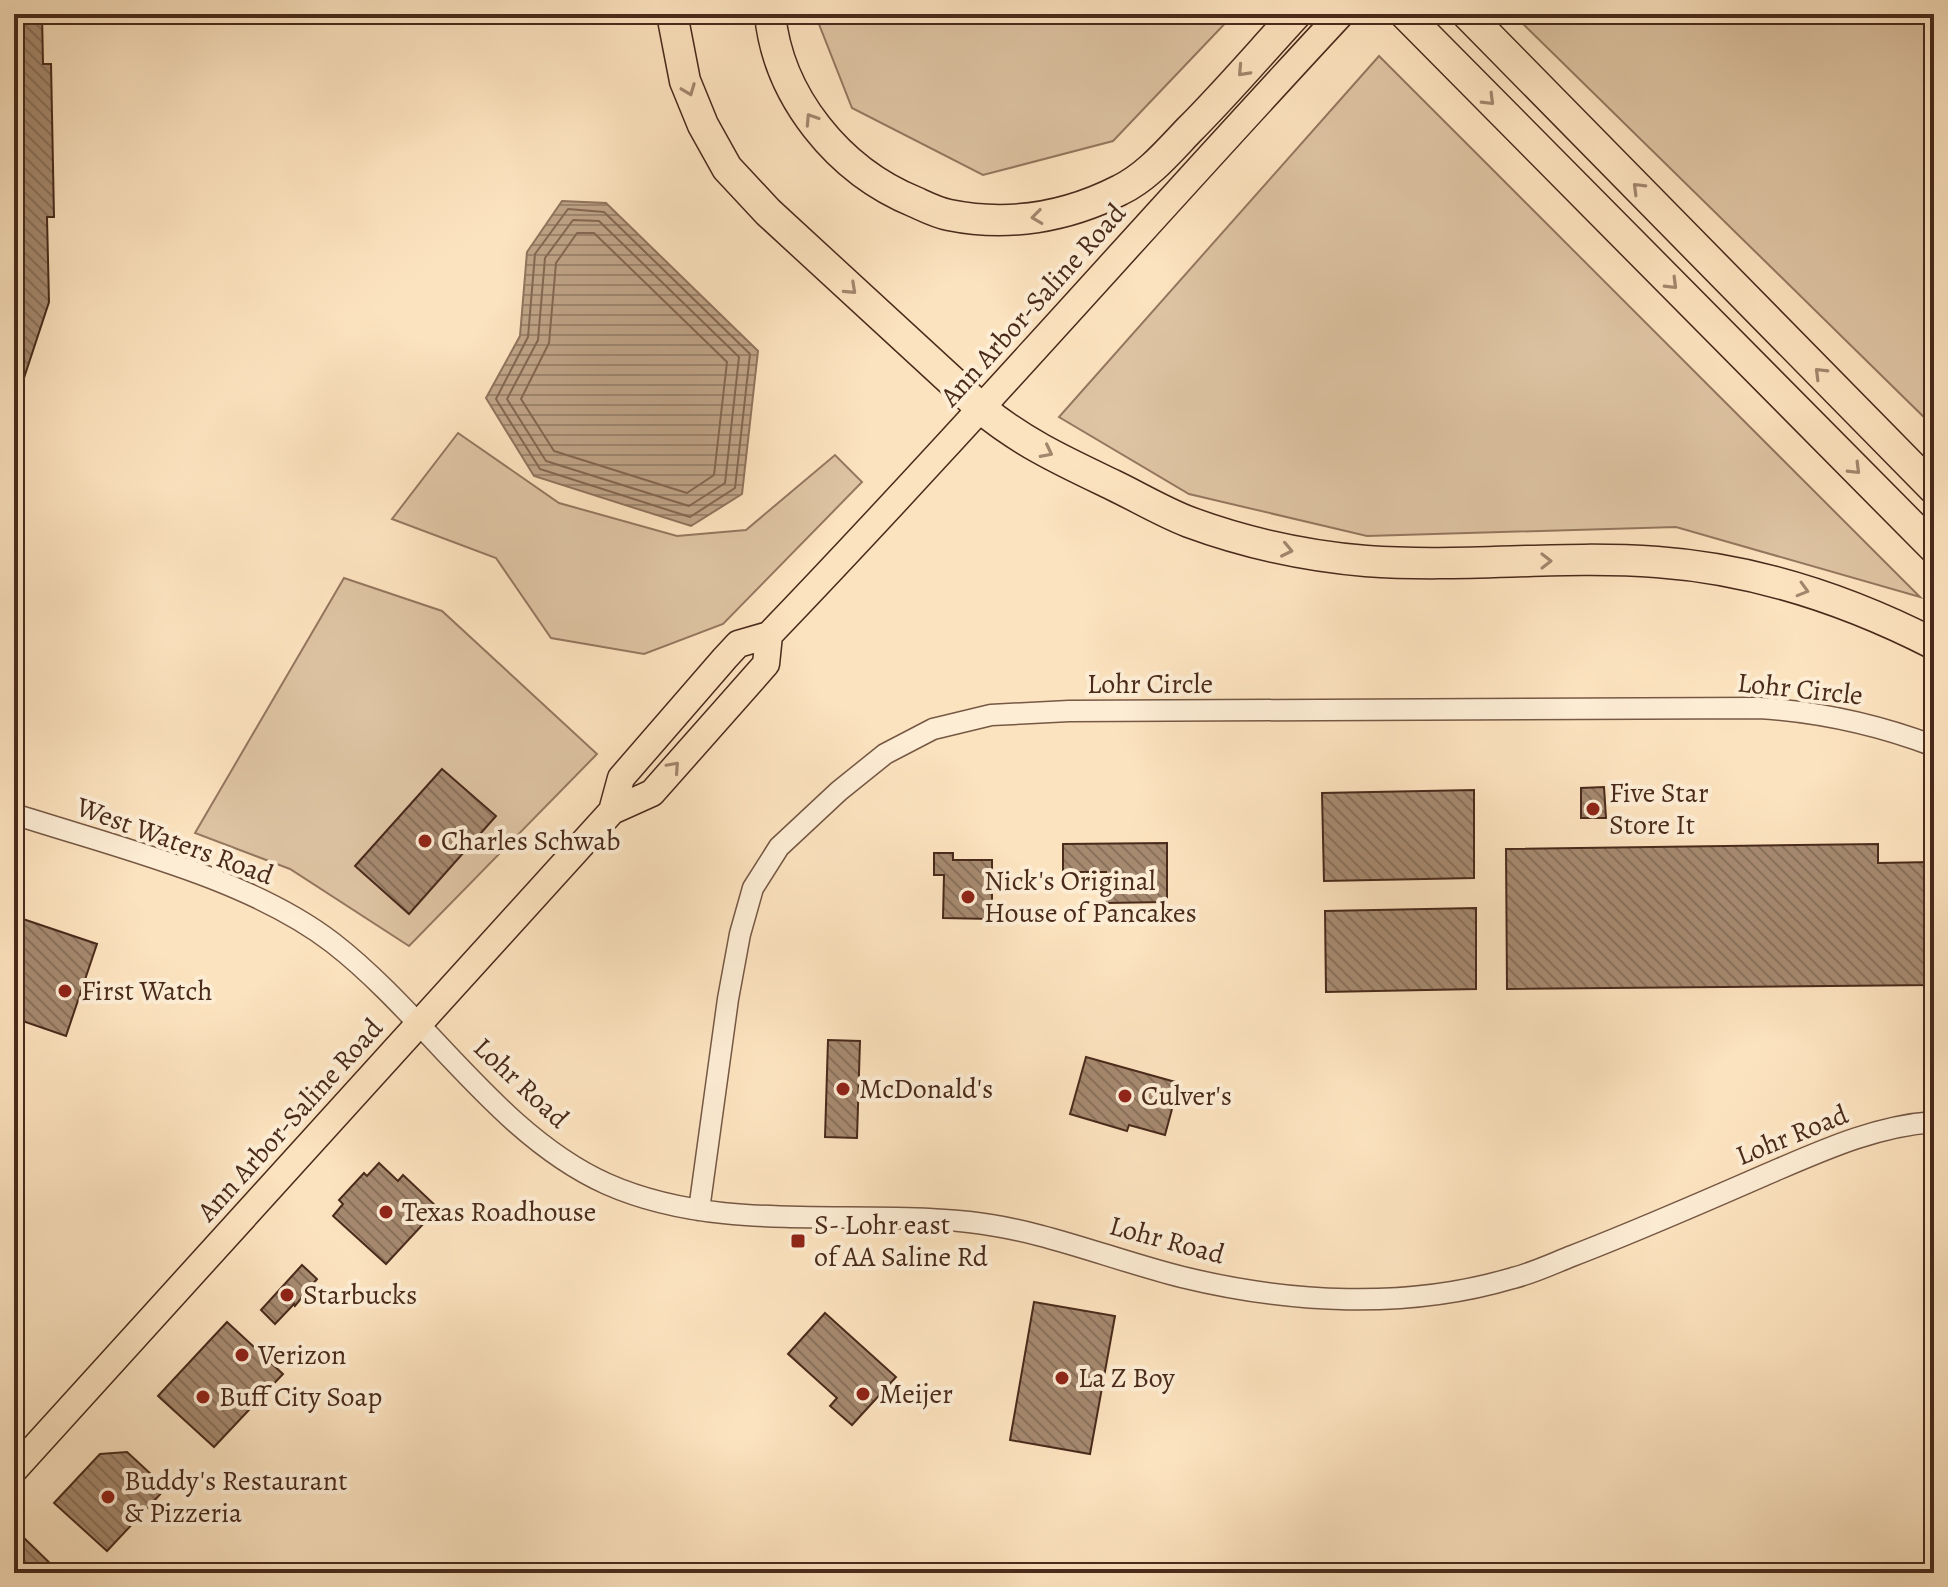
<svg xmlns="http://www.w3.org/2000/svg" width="1948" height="1587" font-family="Alegreya,serif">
<defs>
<pattern id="water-rules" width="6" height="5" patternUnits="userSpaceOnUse" patternTransform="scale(2)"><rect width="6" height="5" fill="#bfa487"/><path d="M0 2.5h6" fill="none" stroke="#9d866e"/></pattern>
<pattern id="building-back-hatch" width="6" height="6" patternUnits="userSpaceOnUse" patternTransform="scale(2)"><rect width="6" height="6" fill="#a68a70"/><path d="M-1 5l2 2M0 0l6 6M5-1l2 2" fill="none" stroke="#89715b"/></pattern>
</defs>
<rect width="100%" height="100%" fill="#fce3bf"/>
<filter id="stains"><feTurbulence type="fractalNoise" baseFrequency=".0025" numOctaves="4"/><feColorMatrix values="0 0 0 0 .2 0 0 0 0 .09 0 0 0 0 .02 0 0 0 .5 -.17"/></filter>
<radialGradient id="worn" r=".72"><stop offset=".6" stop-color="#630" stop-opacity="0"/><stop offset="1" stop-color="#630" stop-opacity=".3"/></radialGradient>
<path fill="#dec4a3" stroke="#94775f" stroke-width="2" d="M 815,14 L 1234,14 L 1113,141 L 983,175 L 852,108 Z
M 1513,14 L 1934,14 L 1934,427 Z
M 1379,56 L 1920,597 L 1676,527 L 1367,536 L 1189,494 L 1059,417 Z
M 458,433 L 559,503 L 677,536 L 746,530 L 835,455 L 862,482 L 723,624 L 644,654 L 551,638 L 496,558 L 392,519 Z
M 344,578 L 442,611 L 597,754 L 409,946 L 290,869 L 195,833 Z"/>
<path fill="url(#water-rules)" stroke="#90735c" stroke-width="2" d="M 562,201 L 606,203 L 758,351 L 742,494 L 691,526 L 534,476 L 486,398 L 520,336 L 527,252 Z"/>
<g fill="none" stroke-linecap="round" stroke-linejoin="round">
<path stroke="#846751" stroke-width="2" d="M 568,209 L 604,212 L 750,354 L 735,488 L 690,517 L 540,469 L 496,399 L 528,337 L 535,254 Z
M 573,220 L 599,221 L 739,357 L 725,483 L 689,506 L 546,461 L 507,399 L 538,340 L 545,258 Z
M 577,233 L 594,233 L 727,362 L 714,475 L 687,493 L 554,451 L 521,399 L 549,343 L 556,263 Z"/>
</g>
<path fill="url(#building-back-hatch)" stroke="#492a1b" stroke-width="2" d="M 14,14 L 42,14 L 43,64 L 51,64 L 54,217 L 47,217 L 49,302 L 17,399 L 14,399 Z
M 442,769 L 496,816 L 409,914 L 355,866 Z
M 1604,787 L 1606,818 L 1581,818 L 1581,788 Z
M 1474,790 L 1474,878 L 1324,881 L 1322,793 Z
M 1167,843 L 1167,902 L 1106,903 L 1106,872 L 1063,872 L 1063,844 Z
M 1878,844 L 1878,863 L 1933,862 L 1934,985 L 1507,989 L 1506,849 Z
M 934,853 L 953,853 L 953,860 L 992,860 L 992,919 L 943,918 L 944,875 L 934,875 Z
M 1476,908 L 1476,989 L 1326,992 L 1325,911 Z
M 14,916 L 97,944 L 66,1036 L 14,1018 Z
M 828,1040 L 860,1041 L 857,1138 L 825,1137 Z
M 1086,1057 L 1179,1083 L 1165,1135 L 1129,1125 L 1127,1131 L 1070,1114 Z
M 379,1163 L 398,1181 L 403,1175 L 438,1208 L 386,1264 L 333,1216 L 343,1204 L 339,1200 L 364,1173 L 367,1176 Z
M 302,1265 L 317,1279 L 295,1306 L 294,1304 L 275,1324 L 261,1310 Z
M 1034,1302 L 1115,1316 L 1090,1454 L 1010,1440 Z
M 825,1313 L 896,1377 L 852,1425 L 830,1406 L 837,1398 L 788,1354 Z
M 227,1322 L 283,1374 L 214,1447 L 158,1396 Z
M 127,1452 L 166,1488 L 107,1551 L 54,1503 L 100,1454 Z
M 22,1536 L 60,1573 L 14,1573 L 14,1545 Z"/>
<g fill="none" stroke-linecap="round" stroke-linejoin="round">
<g stroke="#765844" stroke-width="23">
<path id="minor" d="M 14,814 C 115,847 249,878 333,943 C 426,1015 499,1136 607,1184 C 720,1234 849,1209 969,1222 C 1043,1230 1110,1259 1182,1277 C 1289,1303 1406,1310 1513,1278 C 1533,1273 1552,1264 1572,1256 C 1637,1231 1701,1203 1765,1175 C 1819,1152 1874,1126 1934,1122
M 699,1210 L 728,999 L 740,934 L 753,888 L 779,847 L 839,791 L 885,754 L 933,729 L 991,715 L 1069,711 L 1759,708 C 1821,712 1876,724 1934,746"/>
</g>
<g stroke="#492a1b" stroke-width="29">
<path id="major" d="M 612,811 L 621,778 L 725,658 L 738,644 L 769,635 C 964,432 1149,220 1341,14
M 14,1470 L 612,811 L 652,793 L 766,664 L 769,635"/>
</g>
<g stroke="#492a1b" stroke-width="33">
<path id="highway" d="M 672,14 L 685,81 L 703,125 L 727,168 L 768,212 L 982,409 C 1023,443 1065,462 1113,485 C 1138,497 1163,512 1189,522 C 1246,543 1306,556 1366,561 C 1463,568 1560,555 1657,562 C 1754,569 1848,600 1934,644
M 770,14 C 778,97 839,171 915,202 C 926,207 938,213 949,215 C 1008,227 1067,217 1120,190 C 1147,177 1168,152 1189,130 C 1226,93 1260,53 1296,14
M 1405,14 L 1934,548
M 1467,14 L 1934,489"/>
</g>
<use href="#minor" stroke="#fdedd5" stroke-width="20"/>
<use href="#major" stroke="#fce3bf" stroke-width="26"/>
<use href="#highway" stroke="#fce3bf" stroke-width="30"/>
</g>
<defs><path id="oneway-chevron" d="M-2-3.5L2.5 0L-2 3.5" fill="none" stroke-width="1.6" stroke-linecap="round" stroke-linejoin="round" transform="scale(2)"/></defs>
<g stroke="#a2866d">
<use href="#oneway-chevron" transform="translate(1243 71) rotate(133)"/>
<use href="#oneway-chevron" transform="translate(689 90) rotate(69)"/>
<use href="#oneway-chevron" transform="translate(1489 100) rotate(45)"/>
<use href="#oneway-chevron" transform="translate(811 119) rotate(-123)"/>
<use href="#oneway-chevron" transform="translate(1638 188) rotate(-135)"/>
<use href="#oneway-chevron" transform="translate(1037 217) rotate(173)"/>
<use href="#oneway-chevron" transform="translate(1672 284) rotate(45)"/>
<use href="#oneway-chevron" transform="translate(851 289) rotate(43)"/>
<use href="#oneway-chevron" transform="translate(1820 373) rotate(-135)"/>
<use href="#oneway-chevron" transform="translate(1047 452) rotate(27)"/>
<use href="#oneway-chevron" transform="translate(1855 469) rotate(45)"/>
<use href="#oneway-chevron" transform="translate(1287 550) rotate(12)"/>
<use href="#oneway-chevron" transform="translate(1546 561)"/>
<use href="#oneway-chevron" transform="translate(1803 590) rotate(16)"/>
<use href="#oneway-chevron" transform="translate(674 767) rotate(-48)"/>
</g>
<g fill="#8f2418" stroke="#fdedd5" stroke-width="3">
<circle cx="1593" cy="809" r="8"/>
<circle cx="425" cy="841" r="8"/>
<circle cx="968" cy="897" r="8"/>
<circle cx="65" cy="991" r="8"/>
<circle cx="843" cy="1089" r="8"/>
<circle cx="1125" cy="1096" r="8"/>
<circle cx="386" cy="1212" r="8"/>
<rect x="790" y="1233" width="16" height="16" rx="4"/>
<circle cx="287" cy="1295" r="8"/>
<circle cx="242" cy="1355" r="8"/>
<circle cx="1062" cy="1378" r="8"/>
<circle cx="863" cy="1394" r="8"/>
<circle cx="203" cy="1397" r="8"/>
<circle cx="108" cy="1497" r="8"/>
</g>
<g text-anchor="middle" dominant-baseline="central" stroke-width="8" stroke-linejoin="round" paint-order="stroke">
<g font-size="28" fill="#492a1b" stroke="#fdedd5">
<text transform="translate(1033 305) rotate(-48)">Ann Arbor-Saline Road</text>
<text x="1150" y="684">Lohr Circle</text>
<text transform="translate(1800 689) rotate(6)">Lohr Circle</text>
<text transform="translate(175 841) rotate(20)">West Waters Road</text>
<text transform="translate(521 1083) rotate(43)">Lohr Road</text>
<text transform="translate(290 1120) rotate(-48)">Ann Arbor-Saline Road</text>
<text transform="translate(1792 1135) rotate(-22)">Lohr Road</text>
<text transform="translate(1167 1240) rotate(15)">Lohr Road</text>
</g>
<g font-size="28" fill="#492a1b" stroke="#fdedd5" text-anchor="start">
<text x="1609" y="793">Five Star<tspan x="1609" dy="32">Store It</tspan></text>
<text x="441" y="841">Charles Schwab</text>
<text x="984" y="881">Nick's Original<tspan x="984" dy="32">House of Pancakes</tspan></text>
<text x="81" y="991">First Watch</text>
<text x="859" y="1089">McDonald's</text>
<text x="1141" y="1096">Culver's</text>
<text x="402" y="1212">Texas Roadhouse</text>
<text x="814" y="1225">S- Lohr east<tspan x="814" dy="32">of AA Saline Rd</tspan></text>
<text x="303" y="1295">Starbucks</text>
<text x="258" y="1355">Verizon</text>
<text x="1078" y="1378">La Z Boy</text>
<text x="879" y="1394">Meijer</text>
<text x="219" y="1397">Buff City Soap</text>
<text x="124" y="1481">Buddy's Restaurant<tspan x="124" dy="32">&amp; Pizzeria</tspan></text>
</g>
</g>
<rect width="1948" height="1587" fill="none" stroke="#fce3bf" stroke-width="48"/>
<rect x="16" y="16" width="1916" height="1555" fill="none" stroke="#492a1b" stroke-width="4"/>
<rect x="24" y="24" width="1900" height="1539" fill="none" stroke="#492a1b" stroke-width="2"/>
<rect width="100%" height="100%" filter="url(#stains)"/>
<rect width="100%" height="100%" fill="url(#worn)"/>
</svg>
